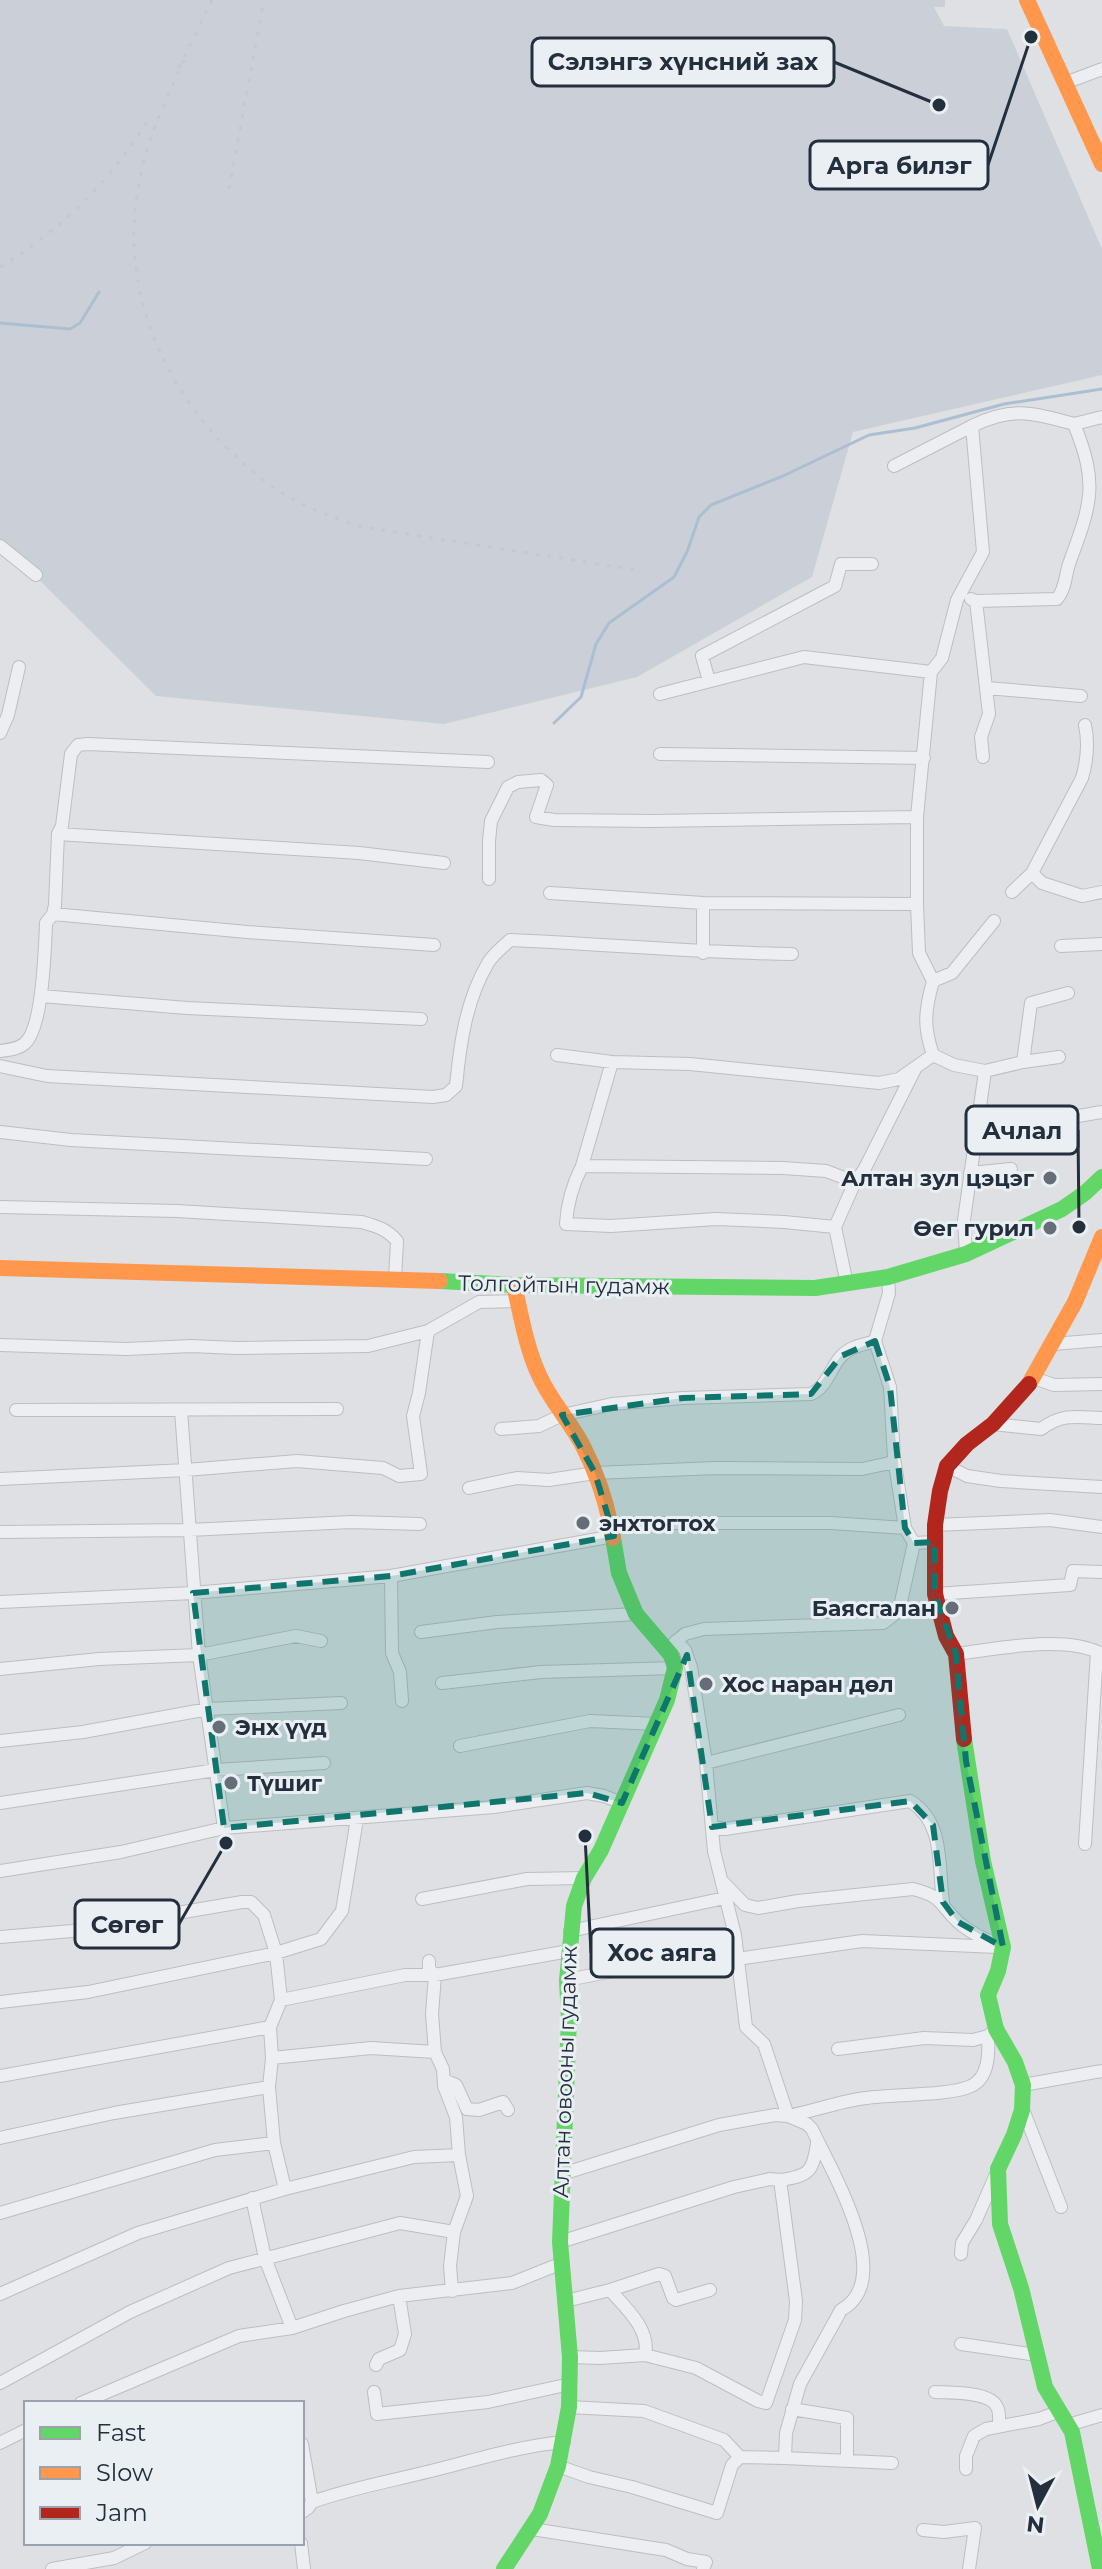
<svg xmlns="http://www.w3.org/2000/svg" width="1102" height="2569" font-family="Montserrat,sans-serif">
<rect width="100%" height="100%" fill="#dee0e3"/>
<path fill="#cbd0d8" d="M 0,0 L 945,0 L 945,7 L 934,7 L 944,26 L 1007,29 L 1102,249 L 1102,375 L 853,432 L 812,577 L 637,677 L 444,724 L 156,696 L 0,541 Z"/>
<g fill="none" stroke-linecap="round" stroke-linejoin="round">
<path stroke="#aabfd1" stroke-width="3" d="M 0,323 L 70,329 L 80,323 L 99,292
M 554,723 L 581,697 L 596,644 L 609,623 L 674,577 L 687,552 L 699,517 L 711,505 L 783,476 L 869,435 L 915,428 L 1004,404 L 1102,389"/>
<g stroke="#bcbec1" stroke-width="14">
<path id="street" d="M 1065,83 L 1102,69
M 1074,424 L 1102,417
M 894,466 L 972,426
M 0,546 L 36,575
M 971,599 L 976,601 L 989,714 L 981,737 L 983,757
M 709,681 L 702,656 L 835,586 L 841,564 L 872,564
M 987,688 L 1081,696
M 660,694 L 804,657 L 931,672
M 0,733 L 8,715 L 19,667
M 660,754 L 924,758
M 58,834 L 359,853 L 444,863
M 1032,873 L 1042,883 L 1082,896 L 1102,892
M 489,879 L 489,841 L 491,821 L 508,787 L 518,782 L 541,780 L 547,785 L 536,817 L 554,820 L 653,821 L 917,817
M 1012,892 L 1032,873 L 1082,778 C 1087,761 1089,744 1085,725
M 550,893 L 703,903 L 917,904
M 53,914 L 247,932 L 434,945
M 1061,946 L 1102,944
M 703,953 L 703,903
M 933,981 L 952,973 L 994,921
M 41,996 L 187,1008 L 421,1019
M 0,1051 C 8,1050 18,1049 24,1044 C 43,1030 45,947 46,923 L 53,914 L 55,905 L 58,834 L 62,826 L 71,754 L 78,745 L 88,744 L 488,762
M 557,1055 L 612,1062 L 690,1064 L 879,1083 L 899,1079 L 933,1055
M 612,1062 L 582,1166 C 573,1184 567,1204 566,1224 L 611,1226 L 716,1219 L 784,1222 L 835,1227
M 1023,1062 L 1059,1057
M 0,1066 L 47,1076 L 433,1097 L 446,1095 L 456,1086 C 460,1044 466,1000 488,963 C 493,954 503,947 510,940 C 604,944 698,953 792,954
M 985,1071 L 1023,1062 L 1031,1003 L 1068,993
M 979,1126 L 1032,1124 L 1102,1112
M 0,1132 L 71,1140 L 426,1159
M 582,1166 L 783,1168 L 826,1171 L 855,1182
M 970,1173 L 1011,1169
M 0,1207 L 177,1211 L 362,1222 C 376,1226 387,1229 397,1241 L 395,1279
M 966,1254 L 964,1220 L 985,1071 L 954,1065 L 933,1055 C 923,1026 925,1010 933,981 L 919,953 L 917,904 L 917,817 L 931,672 L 942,658 L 957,600 L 983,552 L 972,426 C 1013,406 1032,413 1074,424 C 1099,485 1091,504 1069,564 C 1065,576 1066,588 1057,599 L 976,601
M 888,1277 L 889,1293 L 875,1341 L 890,1387 L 894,1458 L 905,1528
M 847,1284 L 835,1227 L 855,1182 L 864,1170 L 915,1069
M 1053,1344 L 1102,1340
M 0,1345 L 127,1349 L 191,1346 L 237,1348 L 368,1346 L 428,1331
M 1034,1378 L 1054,1385 L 1102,1384
M 16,1410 L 337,1409
M 181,1410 L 199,1655 L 224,1828
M 993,1424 L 1041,1429 C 1063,1413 1076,1417 1102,1418
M 501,1429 L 539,1426 L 562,1415 L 612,1404 L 683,1398 L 811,1394 C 830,1386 831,1360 849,1350 C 856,1345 867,1344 875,1341
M 947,1466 L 967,1476 L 1001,1481 L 1102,1487
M 0,1479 L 186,1470 L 297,1461 L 383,1468 L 399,1476 L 421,1474 L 413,1416 L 419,1393 L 428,1331 L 479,1302 L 518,1301
M 469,1488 L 517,1478 L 549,1480 L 595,1473 L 716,1468 L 862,1469 L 890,1463 L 894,1458
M 611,1523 L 831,1523 L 905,1528 L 914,1543
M 935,1525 L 1050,1520 L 1102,1527
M 0,1532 L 189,1530 L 351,1522 L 420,1524
M 391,1576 L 392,1653 L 400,1672 L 402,1701
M 935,1594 L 1070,1585 L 1073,1571 L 1102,1572
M 0,1602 L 193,1593 L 391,1576 L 614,1536
M 421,1632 L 497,1622 L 636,1614
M 676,1641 L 685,1650 L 691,1667 L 706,1763 L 714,1851 L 735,1935 L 746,2027 L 764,2044 L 788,2116 C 814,2111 840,2101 866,2098 C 893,2094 950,2096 971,2086 C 989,2078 989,2053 988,2036 L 996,2029
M 673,1644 L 685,1634 L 704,1629 L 883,1623 L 899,1611 L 914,1543 L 935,1542
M 956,1654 C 998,1649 1065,1634 1102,1654
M 0,1669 L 99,1659 L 199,1655 L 296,1636 L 321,1641
M 442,1683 L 541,1672 L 675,1668
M 0,1741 L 83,1732 L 208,1709 L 341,1703
M 460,1746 L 590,1721 L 657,1724
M 706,1763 L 899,1715
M 0,1803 L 216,1770 L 324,1763
M 712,1827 L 725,1829 L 910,1801 C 945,1822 938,1867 943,1902
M 1085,1844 L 1097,1652
M 0,1871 L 121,1852 L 224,1828 L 494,1807 L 587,1793 L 604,1796 L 622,1803
M 722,1881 L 745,1905 L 758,1908 L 798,1901 L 913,1889 C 944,1897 938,1903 958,1922 C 971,1934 988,1940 1003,1947
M 422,1899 L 527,1879 L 584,1878
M 570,1931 L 725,1898
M 0,1937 L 72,1931 L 242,1902 L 251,1902 L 264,1915 L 276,1953 L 281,2000 L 270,2027 L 272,2058 L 269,2087 L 274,2143 L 285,2189
M 737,1959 L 862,1941 L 997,1947
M 429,1961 L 429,1969 L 435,1975 L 432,2014 L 435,2052 L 443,2069 L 444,2086 L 456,2117 L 459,2155 L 467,2196 L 454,2232 L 450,2266 L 452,2291
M 567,1980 L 736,1947
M 281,2000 L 405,1975 L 435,1975 L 569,1951
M 0,2002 L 88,1992 L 276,1953 L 321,1939 L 342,1911 L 357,1819
M 838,2049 L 924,2038 L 973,2040 L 988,2036
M 272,2058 L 371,2048 L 435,2052
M 0,2076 L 270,2027
M 444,2080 L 456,2085 L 467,2109 L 479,2110 L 503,2102 L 508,2110
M 1023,2085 L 1102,2071
M 1022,2107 L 1061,2207
M 0,2138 L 114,2113 L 269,2087
M 252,2198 L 265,2258 L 292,2328
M 0,2213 L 215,2150 L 274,2143
M 560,2242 L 734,2187 L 770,2179 L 780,2180
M 961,2254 L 962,2243 L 976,2220 L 997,2172
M 610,2290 C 625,2307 651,2330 645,2355
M 0,2294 L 138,2233 L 285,2189 L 414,2157 L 459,2155
M 566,2301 L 610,2290 L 659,2274 L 665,2276 L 673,2298 L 676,2300 L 710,2290
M 961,2344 L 1037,2355
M 570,2357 L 600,2358 L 645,2355 L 696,2368 L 758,2401 L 766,2403 L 795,2320 L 796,2301 L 780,2180 C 809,2176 813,2172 817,2143
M 376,2365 L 379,2359 L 400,2350 L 405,2334 L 399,2296
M 0,2383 L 130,2312 L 229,2268 L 400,2223 L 454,2232
M 374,2392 L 377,2414 L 488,2402 L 570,2384
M 935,2392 C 950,2393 990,2391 997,2407 C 1000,2412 999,2420 999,2426
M 81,2403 L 239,2336 L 292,2328 L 344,2311 L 399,2296 L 512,2283 L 562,2263
M 569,2407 L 644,2411 L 724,2440 L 740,2457
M 792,2409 L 847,2418 L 847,2461
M 1068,2425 L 1102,2415
M 0,2443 L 26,2430
M 302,2444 L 312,2502
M 785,2458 L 892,2463
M 558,2466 L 589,2477 L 632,2487 L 717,2513 L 732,2465 L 740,2457 L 785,2458 L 786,2433 L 800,2384 L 841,2310 C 898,2279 830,2169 812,2129 L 807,2124 L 788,2116 L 775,2115 L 719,2125 L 562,2174
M 966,2469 L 966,2456 L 974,2436 L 986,2429 L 1039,2419 L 1060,2411
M 302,2512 L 308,2508 L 312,2502 C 351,2488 391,2481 431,2471 C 475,2460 519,2446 564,2442
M 532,2529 L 666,2550 L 687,2559 L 706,2562 L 703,2569
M 923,2530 L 944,2532 L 975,2528 L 969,2569
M 301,2543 L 304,2569
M 52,2569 L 114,2558 L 145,2543"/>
</g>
<use href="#street" stroke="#edeef1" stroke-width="12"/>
<path stroke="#63d668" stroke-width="16" d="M 440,1281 L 514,1285 L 815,1288 L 888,1277 L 966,1254 L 1062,1209 L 1085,1193 L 1102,1177
M 964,1739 L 983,1861 L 1003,1947 L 998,1971 L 988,1995 L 996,2029 L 1015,2062 L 1023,2085 L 1022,2110 L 1014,2135 L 998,2169 L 1000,2224 L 1021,2288 L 1045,2387 L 1072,2432 L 1100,2569
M 504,2569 L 540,2514 L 558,2466 L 569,2407 L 570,2357 L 560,2242 L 569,2019 L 567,1980 L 574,1906 L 584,1878 L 601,1850 L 667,1700 L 675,1668 L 671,1655 L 636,1614 L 619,1573 L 613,1538"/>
<path stroke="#ff974d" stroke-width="16" d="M 1027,0 L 1102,164
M 0,1268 L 440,1281
M 514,1285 C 521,1315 526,1347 539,1375 C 550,1400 569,1420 582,1444 C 597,1473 608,1507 613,1538
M 1029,1384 L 1075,1302 L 1102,1237"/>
<path stroke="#b3261e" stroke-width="16" d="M 964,1739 L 956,1654 L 946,1636 L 935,1594 L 935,1525 L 940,1491 L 947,1466 L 967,1444 L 993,1424 L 1029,1384"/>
<path stroke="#c6c9cc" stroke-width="3" stroke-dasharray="4 8" stroke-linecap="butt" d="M 184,60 C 161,110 140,155 135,211 C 125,320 185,425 273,487 C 300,506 332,517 362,527 L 637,570
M 179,68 L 212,0
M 229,189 L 264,0
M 0,267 C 62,229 113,179 150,117"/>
</g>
<path fill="#0f766e" fill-opacity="0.2" stroke="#0f766e" stroke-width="6" stroke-dasharray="16 10" stroke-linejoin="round" d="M 875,1341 L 890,1387 L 905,1528 L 914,1543 L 935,1542 L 935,1594 L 956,1654 L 966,1761 L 1003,1947 L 958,1922 L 943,1902 L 933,1825 L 910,1801 L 712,1827 L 687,1655 L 622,1803 L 587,1793 L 224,1828 L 193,1593 L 391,1576 L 614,1536 L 595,1473 L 562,1415 L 683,1398 L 811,1394 L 841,1356 Z"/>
<g fill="#656d77" stroke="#eaeff4" stroke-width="3">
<circle cx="1050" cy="1178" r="8"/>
<circle cx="1050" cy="1228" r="8"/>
<circle cx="583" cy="1523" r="8"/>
<circle cx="952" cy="1608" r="8"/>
<circle cx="706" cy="1684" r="8"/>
<circle cx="219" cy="1727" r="8"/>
<circle cx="231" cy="1783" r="8"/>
</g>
<g text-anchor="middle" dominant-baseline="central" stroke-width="6" stroke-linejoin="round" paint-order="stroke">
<g font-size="22" font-weight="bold" fill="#242f3d" stroke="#eaeff4" text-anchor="start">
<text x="1034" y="1178" text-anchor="end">Алтан зул цэцэг</text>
<text x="1034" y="1228" text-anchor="end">Өег гурил</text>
<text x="599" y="1523">энхтогтох</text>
<text x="936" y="1608" text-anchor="end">Баясгалан</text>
<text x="722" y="1684">Хос наран дөл</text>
<text x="235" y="1727">Энх үүд</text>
<text x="247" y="1783">Түшиг</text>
</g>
<g font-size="22" fill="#242f3d" stroke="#eaeff4">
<text transform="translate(564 1285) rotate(1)">Толгойтын гудамж</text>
<text transform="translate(565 2072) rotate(-88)">Алтан овооны гудамж</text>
</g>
</g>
<path fill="none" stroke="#242f3d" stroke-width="3" d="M939 105L834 62M1031 37L988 165M1079 1227L1078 1130M226 1843L179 1924M585 1836L591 1953"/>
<g fill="#242f3d" stroke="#eaeff4" stroke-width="3">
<circle cx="939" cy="105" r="8"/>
<circle cx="1031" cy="37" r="8"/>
<circle cx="1079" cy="1227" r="8"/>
<circle cx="226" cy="1843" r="8"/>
<circle cx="585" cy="1836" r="8"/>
</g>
<g fill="#eaeff4" stroke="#242f3d" stroke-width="3">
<rect x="532" y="38" width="302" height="48" rx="8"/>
<rect x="810" y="141" width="178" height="48" rx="8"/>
<rect x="966" y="1106" width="112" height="48" rx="8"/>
<rect x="75" y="1900" width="104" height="48" rx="8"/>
<rect x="591" y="1929" width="142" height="48" rx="8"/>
</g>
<g font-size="24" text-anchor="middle" font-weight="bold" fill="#242f3d">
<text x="683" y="70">Сэлэнгэ хүнсний зах</text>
<text x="899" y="174">Арга билэг</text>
<text x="1022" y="1139">Ачлал</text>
<text x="127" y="1933">Сөгөг</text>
<text x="662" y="1961">Хос аяга</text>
</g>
<rect x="24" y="2401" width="280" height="144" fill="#eaeff4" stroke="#9ba2ab" stroke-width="2"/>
<rect x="40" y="2427" width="40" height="12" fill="#63d668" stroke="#9ba2ab" stroke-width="2"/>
<text x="96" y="2441" font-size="24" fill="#242f3d">Fast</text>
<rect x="40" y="2467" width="40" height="12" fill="#ff974d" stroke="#9ba2ab" stroke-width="2"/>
<text x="96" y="2481" font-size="24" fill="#242f3d">Slow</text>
<rect x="40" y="2507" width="40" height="12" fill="#b3261e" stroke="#9ba2ab" stroke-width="2"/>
<text x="96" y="2521" font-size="24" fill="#242f3d">Jam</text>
<g transform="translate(1038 2505) rotate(187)" stroke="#eaeff4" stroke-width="6" paint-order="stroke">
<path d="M0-6L14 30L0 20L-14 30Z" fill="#242f3d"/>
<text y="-12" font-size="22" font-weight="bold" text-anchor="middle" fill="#242f3d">N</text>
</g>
</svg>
